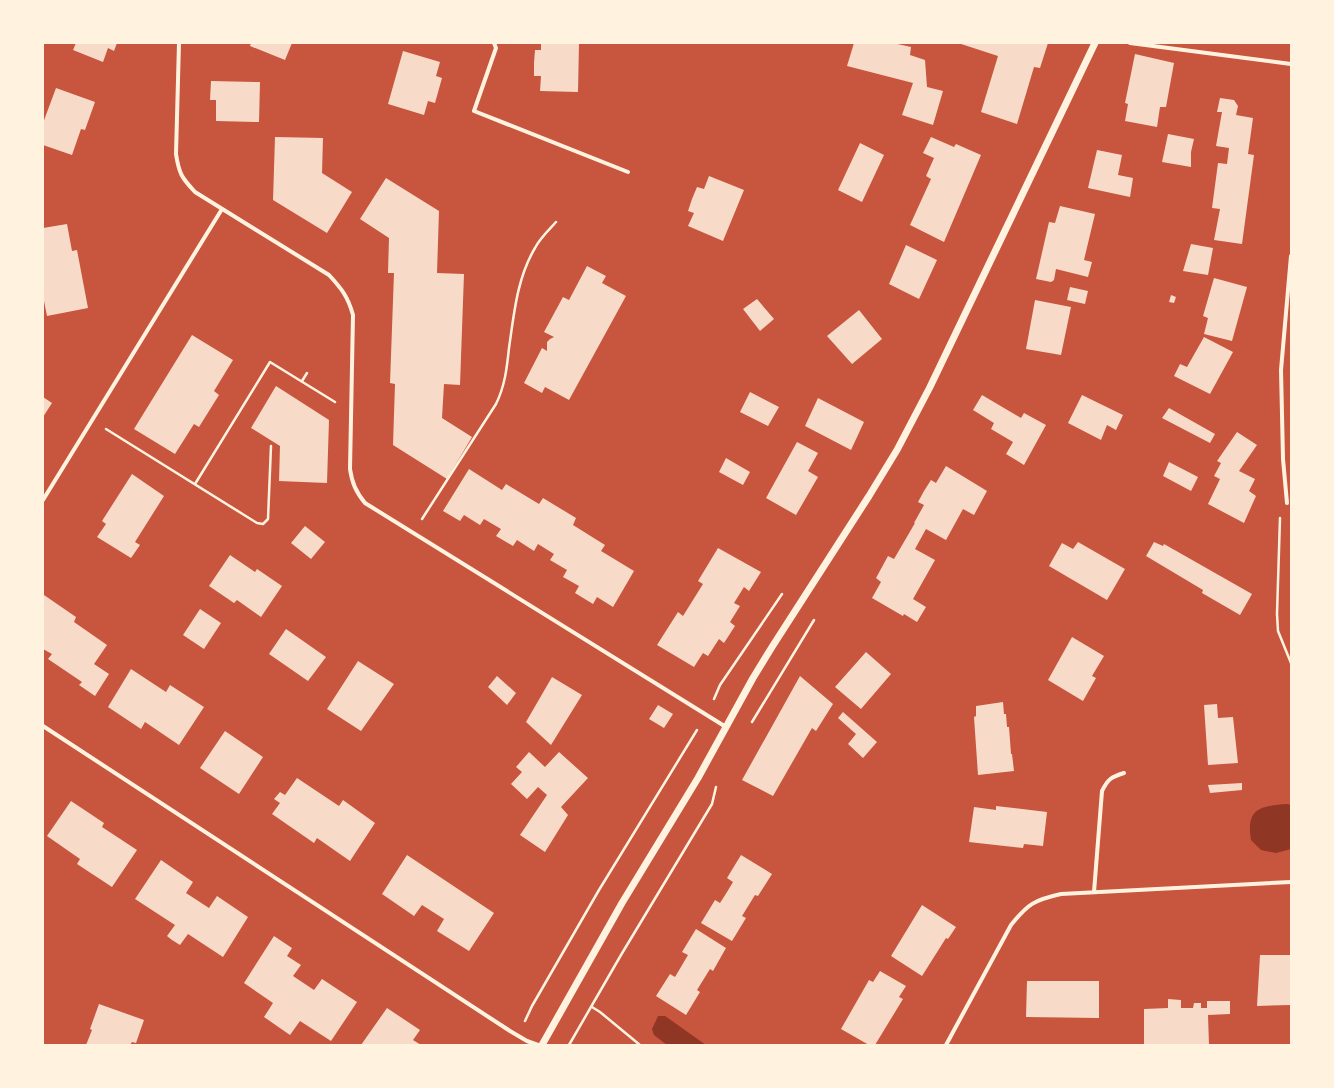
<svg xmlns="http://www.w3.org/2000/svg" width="1334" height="1088" font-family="'Noto Sans',sans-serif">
<rect width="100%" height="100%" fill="#c8553d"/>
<path fill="#8f3625" d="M 1287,804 L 1291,805 L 1291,849 L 1276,853 L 1261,850 L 1251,840 C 1246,809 1259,806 1287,804 Z
M 658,1016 L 665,1016 L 706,1045 L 667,1045 L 654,1035 L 652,1029 Z"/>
<path fill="#f7dbc8" d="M 76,43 L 117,43 L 114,51 L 108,48 L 103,62 L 73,50 Z
M 251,43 L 292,43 L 285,60 L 250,46 Z
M 541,43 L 579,43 L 578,92 L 540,91 L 541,76 L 534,76 L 534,63 L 535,50 L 541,50 Z
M 854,43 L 893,43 L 911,47 L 910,55 L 925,60 L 927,87 L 943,91 L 933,125 L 902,115 L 913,83 L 847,66 Z
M 958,43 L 1048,43 L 1040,68 L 1034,67 L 1017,124 L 981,112 L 998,56 Z
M 403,51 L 440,62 L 436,76 L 442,78 L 435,103 L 428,101 L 424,115 L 388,104 Z
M 1135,54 L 1174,63 L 1166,107 L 1160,107 L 1157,127 L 1125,121 L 1128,104 L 1125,103 Z
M 211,81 L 260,82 L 259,122 L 216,121 L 216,100 L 210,100 Z
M 56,88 L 95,102 L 85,130 L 81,129 L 72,155 L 43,145 L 43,123 Z
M 1220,98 L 1234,100 L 1238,106 L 1236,115 L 1253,118 L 1248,154 L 1254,155 L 1242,244 L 1214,240 L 1220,209 L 1212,208 L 1218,163 L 1227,164 L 1229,148 L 1216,146 L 1222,112 L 1217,112 Z
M 1168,134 L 1194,139 L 1191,152 L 1191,167 L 1162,162 Z
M 275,137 L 323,138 L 322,173 L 352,192 L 327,233 L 273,200 Z
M 931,137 L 954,147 L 956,144 L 981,155 L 944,242 L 910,225 L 931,179 L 926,176 L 934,158 L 923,153 Z
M 860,143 L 884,155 L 862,202 L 838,190 Z
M 1097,150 L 1122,155 L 1118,175 L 1133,178 L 1130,197 L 1088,188 Z
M 709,176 L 744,190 L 723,241 L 688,226 L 694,213 L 688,211 L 692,199 L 697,187 L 704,189 Z
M 386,178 L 439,211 L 437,273 L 464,274 L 460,385 L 444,384 L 442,418 L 472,437 L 447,479 L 393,445 L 395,384 L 390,383 L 394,273 L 388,273 L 389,238 L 360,219 Z
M 1060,206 L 1095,214 L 1084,260 L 1092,262 L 1088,277 L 1056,269 L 1054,280 L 1051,282 L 1036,279 L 1049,222 L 1055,223 Z
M 67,224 L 72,251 L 77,250 L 88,308 L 47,316 L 43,296 L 43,228 Z
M 1191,244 L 1213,248 L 1208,275 L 1183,271 Z
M 906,245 L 937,260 L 919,299 L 889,284 Z
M 587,266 L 606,276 L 602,283 L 626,296 L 569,400 L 545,387 L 542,393 L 524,383 L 542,348 L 547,351 L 547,342 L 550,339 L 554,337 L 544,332 L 563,297 L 569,300 Z
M 1214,278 L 1247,287 L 1232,341 L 1204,334 L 1208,318 L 1203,316 Z
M 1070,287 L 1088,291 L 1085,304 L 1067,300 Z
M 1171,295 L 1176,297 L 1174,303 L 1169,302 Z
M 757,299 L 774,319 L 760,331 L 743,309 Z
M 1035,300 L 1071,307 L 1061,355 L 1026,349 Z
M 859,310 L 882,339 L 852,364 L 827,336 Z
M 192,335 L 233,360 L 214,391 L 219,395 L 199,427 L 194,424 L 175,454 L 134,429 Z
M 1204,337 L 1233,352 L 1210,394 L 1174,376 L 1180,364 L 1187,367 Z
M 276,386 L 329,420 L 327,483 L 279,481 L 280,446 L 251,428 Z
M 750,392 L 779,407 L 768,426 L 740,412 Z
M 982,395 L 1021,418 L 1024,413 L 1046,425 L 1024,465 L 1006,454 L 1013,442 L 991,429 L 994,423 L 973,410 Z
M 1082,395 L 1123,415 L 1116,430 L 1107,425 L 1101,440 L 1068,423 Z
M 43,397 L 52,403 L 43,417 Z
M 818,398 L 864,422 L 851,450 L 805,426 Z
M 1169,408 L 1215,434 L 1210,443 L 1162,418 Z
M 1237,432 L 1257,445 L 1239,471 L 1255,479 L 1249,491 L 1256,496 L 1244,523 L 1208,504 L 1220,479 L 1214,476 L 1221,463 L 1217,461 Z
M 797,442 L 818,453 L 808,471 L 818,477 L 796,515 L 766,498 Z
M 726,458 L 750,472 L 743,485 L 719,472 Z
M 1169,462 L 1198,477 L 1191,491 L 1163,476 Z
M 946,466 L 987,491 L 974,515 L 963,509 L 946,540 L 926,529 L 915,549 L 935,560 L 913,599 L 926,607 L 917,622 L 904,614 L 903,616 L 872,598 L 881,582 L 876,578 L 888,556 L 894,559 L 915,523 L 914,523 L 924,505 L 918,502 L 924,491 L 931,480 L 936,483 Z
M 469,469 L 502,490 L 506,484 L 539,504 L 543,498 L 576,518 L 573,525 L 605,545 L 601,551 L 634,571 L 613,607 L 597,597 L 593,604 L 575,593 L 579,586 L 563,577 L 567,570 L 550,560 L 554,554 L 538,544 L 534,551 L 517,540 L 513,546 L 496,536 L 501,529 L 484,519 L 480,525 L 464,515 L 460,521 L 443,511 Z
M 132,474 L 164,496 L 135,542 L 140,545 L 131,558 L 97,537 L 106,524 L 102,521 Z
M 305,526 L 325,542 L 311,559 L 291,543 Z
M 1078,542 L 1125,569 L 1107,600 L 1049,566 L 1062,543 L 1073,549 Z
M 1154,542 L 1163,546 L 1164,544 L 1252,594 L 1240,615 L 1202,593 L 1203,590 L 1146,556 Z
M 718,548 L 761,572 L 749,591 L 744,587 L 734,603 L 740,606 L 730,622 L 735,626 L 724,643 L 719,639 L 708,656 L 703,653 L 694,667 L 657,645 L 678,612 L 683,616 L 703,584 L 698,581 Z
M 230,555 L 255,572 L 257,569 L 282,586 L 261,617 L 237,600 L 234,603 L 209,586 Z
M 44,595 L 76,617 L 74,622 L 107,645 L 94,664 L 109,674 L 95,696 L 79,685 L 82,682 L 48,659 L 52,654 L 43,649 Z
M 200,609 L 221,623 L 204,649 L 183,635 Z
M 286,629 L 326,657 L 308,681 L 269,654 Z
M 1072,637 L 1104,656 L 1092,676 L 1096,678 L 1083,701 L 1048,680 Z
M 866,652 L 891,674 L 861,709 L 835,687 Z
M 358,661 L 394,684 L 361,731 L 327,709 Z
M 131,669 L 166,692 L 170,685 L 204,707 L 179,745 L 145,722 L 141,729 L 108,707 Z
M 497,676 L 516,693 L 507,705 L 488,687 Z
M 800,676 L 833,704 L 816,731 L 812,728 L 773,796 L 742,780 Z
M 552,677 L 582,695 L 551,745 L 526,722 Z
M 1003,702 L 1004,714 L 1006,714 L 1007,727 L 1009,727 L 1011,754 L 1012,754 L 1014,771 L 978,775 L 974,717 L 976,716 L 976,706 Z
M 1217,704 L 1218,718 L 1233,717 L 1238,763 L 1208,765 L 1204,705 Z
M 658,705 L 673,714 L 664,728 L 649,719 Z
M 843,712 L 877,742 L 863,758 L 848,744 L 856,734 L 838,718 Z
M 225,731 L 263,757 L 239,794 L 200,768 Z
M 529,752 L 545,767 L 559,752 L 588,778 L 561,807 L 568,815 L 545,852 L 520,835 L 547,795 L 538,787 L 527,799 L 511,784 L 522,772 L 516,767 Z
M 297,778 L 339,806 L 343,800 L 375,823 L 350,861 L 317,838 L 314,843 L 272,814 L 280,803 L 274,799 L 280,792 L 285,795 Z
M 1242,783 L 1242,790 L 1210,793 L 1208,785 Z
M 71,801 L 104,823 L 102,827 L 137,850 L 112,887 L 77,864 L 80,859 L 47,836 Z
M 996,806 L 1047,812 L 1043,846 L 1024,844 L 1023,848 L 969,842 L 974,807 L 996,810 Z
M 407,855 L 494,913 L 469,951 L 437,931 L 444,919 L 422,905 L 414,916 L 382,894 Z
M 741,855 L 772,874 L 758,896 L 755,895 L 742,916 L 746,918 L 732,941 L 701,923 L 715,900 L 720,903 L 727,892 L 733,882 L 727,878 Z
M 161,860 L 193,882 L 186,893 L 209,908 L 217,896 L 248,917 L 223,957 L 188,934 L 180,945 L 172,940 L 167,936 L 175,925 L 135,899 Z
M 922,905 L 956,927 L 948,939 L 946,938 L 922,976 L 891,956 Z
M 696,929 L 726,948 L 713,971 L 710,969 L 697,990 L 700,992 L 686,1015 L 656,996 L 670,974 L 675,977 L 688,955 L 682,952 Z
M 274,936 L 292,948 L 287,956 L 301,965 L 293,976 L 314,990 L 322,979 L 357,1002 L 331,1041 L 300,1021 L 290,1035 L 264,1017 L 273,1003 L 244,983 Z
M 1260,955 L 1291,955 L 1291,1005 L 1257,1006 Z
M 880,971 L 906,986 L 899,997 L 903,999 L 875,1045 L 869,1045 L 841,1029 L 869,980 L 873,982 Z
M 1027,981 L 1099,981 L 1099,1018 L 1026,1017 Z
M 1168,999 L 1181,1000 L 1181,1008 L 1193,1008 L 1194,1003 L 1201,1003 L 1201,1008 L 1207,1008 L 1207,1001 L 1230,1001 L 1230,1014 L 1208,1015 L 1209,1045 L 1144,1045 L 1144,1009 L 1168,1008 Z
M 99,1004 L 144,1020 L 136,1043 L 132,1042 L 130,1045 L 86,1045 L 92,1030 L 90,1029 Z
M 387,1008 L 420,1030 L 413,1040 L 421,1045 L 361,1045 Z"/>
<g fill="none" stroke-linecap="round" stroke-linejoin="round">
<path stroke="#fff3e0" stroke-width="2.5" d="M 302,381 L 307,373
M 106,429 L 257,523 L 263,524 L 268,519 L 271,446
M 195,484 L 270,362 L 335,402
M 1280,518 L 1277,614 L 1278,631 L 1291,663
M 422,519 L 496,404 C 505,386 507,367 509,348 C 514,314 517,278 535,248 C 540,238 549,230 556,222
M 714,699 L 720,685 L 782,594
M 752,722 L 814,620
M 592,1007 L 600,1012 L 640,1045
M 525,1021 L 532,1006 L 599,890 L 697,730
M 569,1045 L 621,955 L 712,804 L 716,787"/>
<path stroke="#fff3e0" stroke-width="4" d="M 179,43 L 176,154 C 179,174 182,178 195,192 L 329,275 C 342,289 348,297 353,315 L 350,469 C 352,483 356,492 365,503 L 726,727
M 494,43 L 496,48 L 474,111 L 628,172
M 1130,43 L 1291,64
M 43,500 L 222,209
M 1287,503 L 1283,459 L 1281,370 L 1291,256
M 43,726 L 510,1031 L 527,1041 L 538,1045
M 1094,892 L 1102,791 C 1108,779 1111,777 1124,773
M 946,1045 L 1011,925 C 1028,904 1034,900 1061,894 L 1291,882"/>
<path stroke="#fff3e0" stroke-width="7" d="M 542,1045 L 622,903 L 698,778 L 753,678 L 772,647 L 869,496 L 897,450 L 930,387 L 1095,43"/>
</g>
<rect width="1334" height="1088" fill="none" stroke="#fff3e0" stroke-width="88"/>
</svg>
